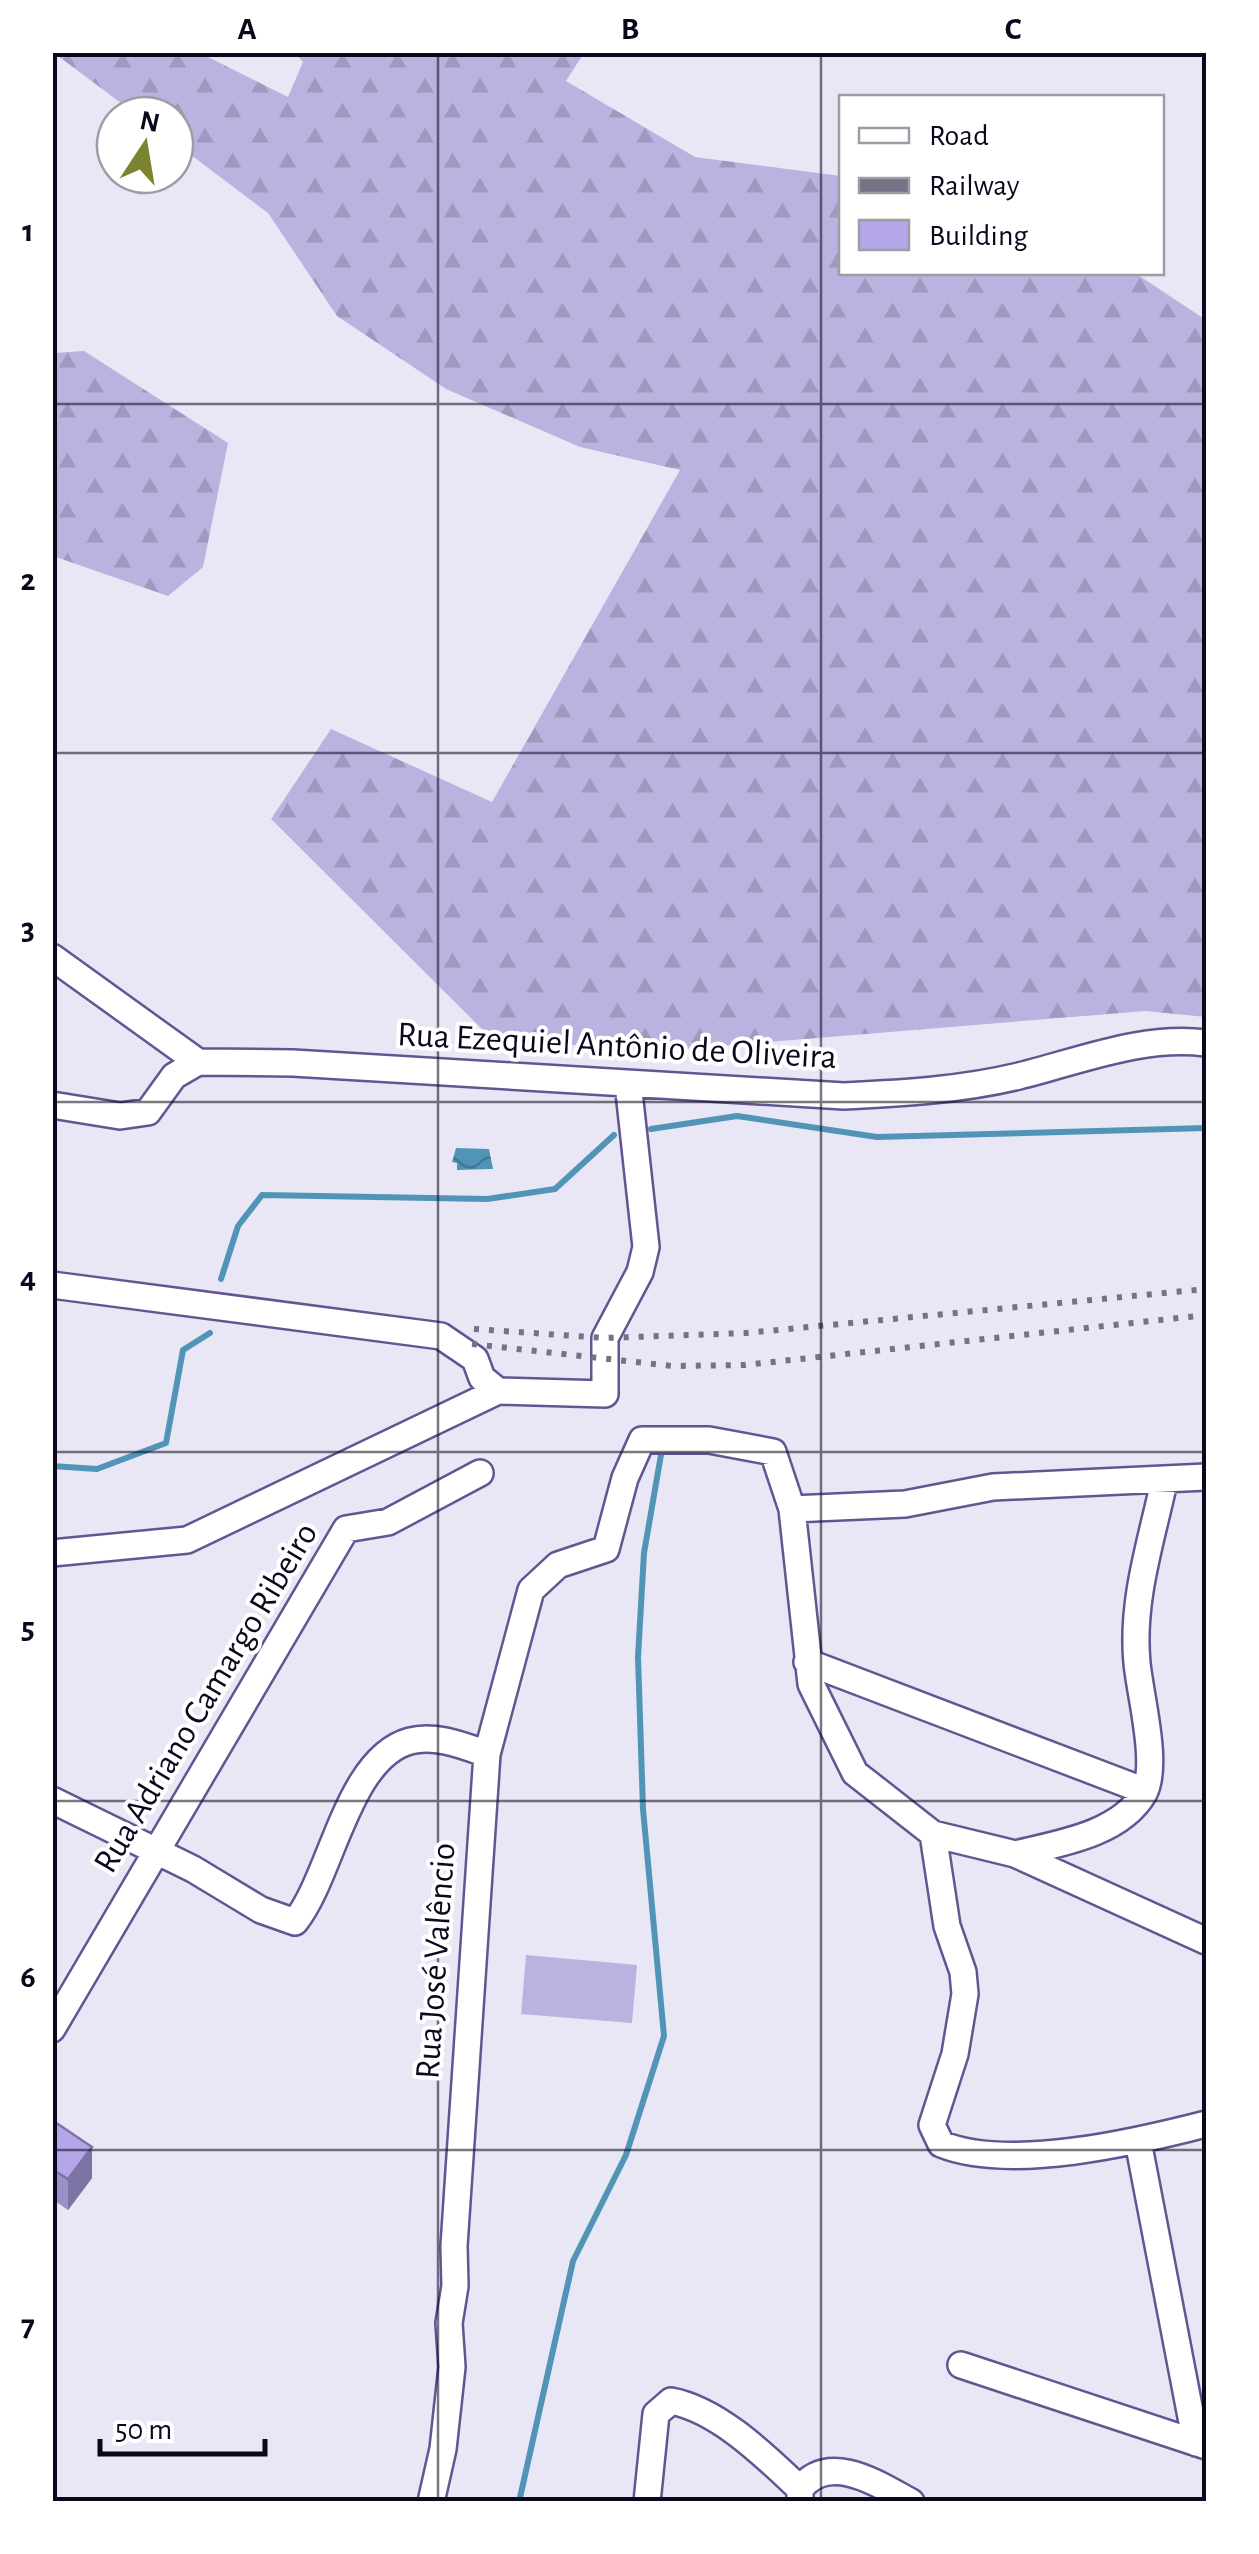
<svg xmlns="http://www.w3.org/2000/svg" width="1259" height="2554" font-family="'Alegreya Sans',sans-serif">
<defs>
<pattern id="forest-firs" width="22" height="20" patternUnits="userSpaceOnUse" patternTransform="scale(2.5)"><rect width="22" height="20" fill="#bbb2df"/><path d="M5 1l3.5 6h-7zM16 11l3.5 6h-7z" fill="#a098bf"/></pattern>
<pattern id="water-waves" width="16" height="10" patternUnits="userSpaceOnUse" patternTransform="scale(2.5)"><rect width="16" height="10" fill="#5294b7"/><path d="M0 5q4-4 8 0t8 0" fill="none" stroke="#427794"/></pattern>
</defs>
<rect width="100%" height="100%" fill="#e9e7f5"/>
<path fill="url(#forest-firs)" d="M 54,53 L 200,53 L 288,97 L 303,62 L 295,53 L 584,53 L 566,81 L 695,157 L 841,176 L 842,272 L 1135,273 L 1206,320 L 1206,1017 L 1145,1011 L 659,1051 L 492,1039 L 271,819 L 331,729 L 492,802 L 680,470 L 580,447 L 446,389 L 337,316 L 268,213 L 175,143 L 175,115 L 137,115 Z
M 84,351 L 228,443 L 203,567 L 168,596 L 53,556 L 53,353 Z"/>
<path fill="#bbb2df" d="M 526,1955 L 637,1965 L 632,2023 L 521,2014 Z"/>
<path fill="url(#water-waves)" d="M 456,1148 L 489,1149 L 493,1169 L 457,1170 L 457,1163 L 452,1162 Z"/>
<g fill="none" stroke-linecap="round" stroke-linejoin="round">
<path stroke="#5294b7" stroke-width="6" d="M 651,1129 L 737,1116 L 877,1137 L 1206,1128
M 221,1279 L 238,1226 L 262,1195 L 487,1199 L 555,1189 L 614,1135
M 52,1466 L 97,1469 L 166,1443 L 183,1350 L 210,1333
M 519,2502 L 573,2261 L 626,2155 L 664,2036 L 643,1809 L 638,1657 L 644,1553 L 662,1449"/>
<g stroke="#645592" stroke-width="30">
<path id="minor" d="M 52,957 L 198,1062 L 293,1063 L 844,1096 C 903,1093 961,1090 1019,1076 C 1080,1061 1142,1035 1206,1043
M 52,1105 L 120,1116 L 148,1112 L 174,1076 L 198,1062
M 52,1285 L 441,1336 L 475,1359 L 482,1378 L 498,1391 L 605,1394 L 605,1338 L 640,1272 L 646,1247 L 628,1083
M 792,1509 L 905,1504 L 993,1487 L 1206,1477
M 52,1553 L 187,1540 L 498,1391
M 807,1662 L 1145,1791
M 52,1800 L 193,1869 L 261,1910 L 295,1922 C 332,1876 347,1758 410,1741 C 435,1734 464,1746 487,1754
M 933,1834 L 947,1926 L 963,1972 L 965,1994 L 955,2054 L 932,2125 L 941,2144 C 1009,2172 1136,2142 1206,2124
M 1015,1854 C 1056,1844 1120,1835 1144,1793 C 1159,1765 1140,1695 1137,1663 C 1131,1601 1151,1542 1164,1482
M 52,2029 L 346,1529 L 388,1522 L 480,1473
M 1138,2141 L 1196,2443
M 961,2365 L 1206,2446
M 800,2489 C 829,2451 878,2484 911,2502
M 431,2502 L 443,2449 L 452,2367 L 449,2323 L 455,2286 L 454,2246 L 487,1754 L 531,1590 L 558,1565 L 606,1549 L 625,1478 L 642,1440 L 709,1440 L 773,1452 L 792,1509 L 811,1684 L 855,1773 L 933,1834 L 1015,1854 L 1206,1941
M 647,2502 L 656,2414 L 671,2401 C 719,2410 766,2457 800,2489 L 800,2502"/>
</g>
<use href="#minor" stroke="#fff" stroke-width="25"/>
<path stroke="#767184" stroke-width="6" stroke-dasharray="5 10" stroke-linecap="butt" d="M 474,1329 L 605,1338 L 746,1333 L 1206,1289
M 472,1344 L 672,1366 L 745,1365 L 1206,1315"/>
</g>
<path fill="#9b8fc8" d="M 52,2120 L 92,2178 L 68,2210 L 52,2199 Z"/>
<path fill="#7e74a3" d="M 92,2147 L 92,2178 L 68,2210 L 68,2179 Z"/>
<path fill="#b4a6e9" stroke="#7e74a3" stroke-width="2.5" d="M 52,2120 L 92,2147 L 68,2179 L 52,2169 Z"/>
<path fill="none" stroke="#0d071e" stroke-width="2.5" stroke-opacity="0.55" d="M 438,52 L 438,2502M 821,52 L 821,2502M 52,404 L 1206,404M 52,753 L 1206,753M 52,1102 L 1206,1102M 52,1452 L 1206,1452M 52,1801 L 1206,1801M 52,2150 L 1206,2150"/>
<g text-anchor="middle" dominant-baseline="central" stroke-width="8" stroke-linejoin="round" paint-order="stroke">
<g font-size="35" fill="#0d071e" stroke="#fff">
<text transform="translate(617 1046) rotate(3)">Rua Ezequiel Antônio de Oliveira</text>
<text transform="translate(206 1698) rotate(-59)">Rua Adriano Camargo Ribeiro</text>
<text transform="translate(436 1961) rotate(-86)">Rua José Valêncio</text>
</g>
</g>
<rect width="1259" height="2554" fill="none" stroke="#ffffff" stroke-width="110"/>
<rect x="839" y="95" width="325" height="180" fill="#ffffff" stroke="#9e9ca5" stroke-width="2.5"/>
<rect x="859" y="128" width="50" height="15" fill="#ffffff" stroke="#9e9ca5" stroke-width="2.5"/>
<text x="929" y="145" font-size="30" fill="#0d071e">Road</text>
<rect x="859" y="178" width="50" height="15" fill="#767184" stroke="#9e9ca5" stroke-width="2.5"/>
<text x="929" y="195" font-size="30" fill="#0d071e">Railway</text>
<rect x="859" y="220" width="50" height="30" fill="#b4a6e9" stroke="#9e9ca5" stroke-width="2.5"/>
<text x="929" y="245" font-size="30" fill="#0d071e">Building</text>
<g transform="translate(145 145) rotate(12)"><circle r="48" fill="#ffffff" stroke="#9e9ca5" stroke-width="2.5"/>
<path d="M0-8L18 38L0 25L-18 38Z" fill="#7c842f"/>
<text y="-15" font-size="28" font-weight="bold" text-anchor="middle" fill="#0d071e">N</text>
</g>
<path d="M100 2439v15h165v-15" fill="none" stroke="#0d071e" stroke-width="5"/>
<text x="115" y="2439" font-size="30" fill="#0d071e" stroke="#ffffff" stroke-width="8" paint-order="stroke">50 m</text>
<rect x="55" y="55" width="1149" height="2444" fill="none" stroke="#0d071e" stroke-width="4"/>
<g font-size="32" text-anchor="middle" font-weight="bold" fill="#0d071e">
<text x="247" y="39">A</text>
<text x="630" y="39">B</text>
<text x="1013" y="39">C</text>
<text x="28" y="241">1</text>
<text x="28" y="590">2</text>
<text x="28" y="939">3</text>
<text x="28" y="1288">4</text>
<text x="28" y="1638">5</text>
<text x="28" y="1987">6</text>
<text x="28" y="2336">7</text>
</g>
</svg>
